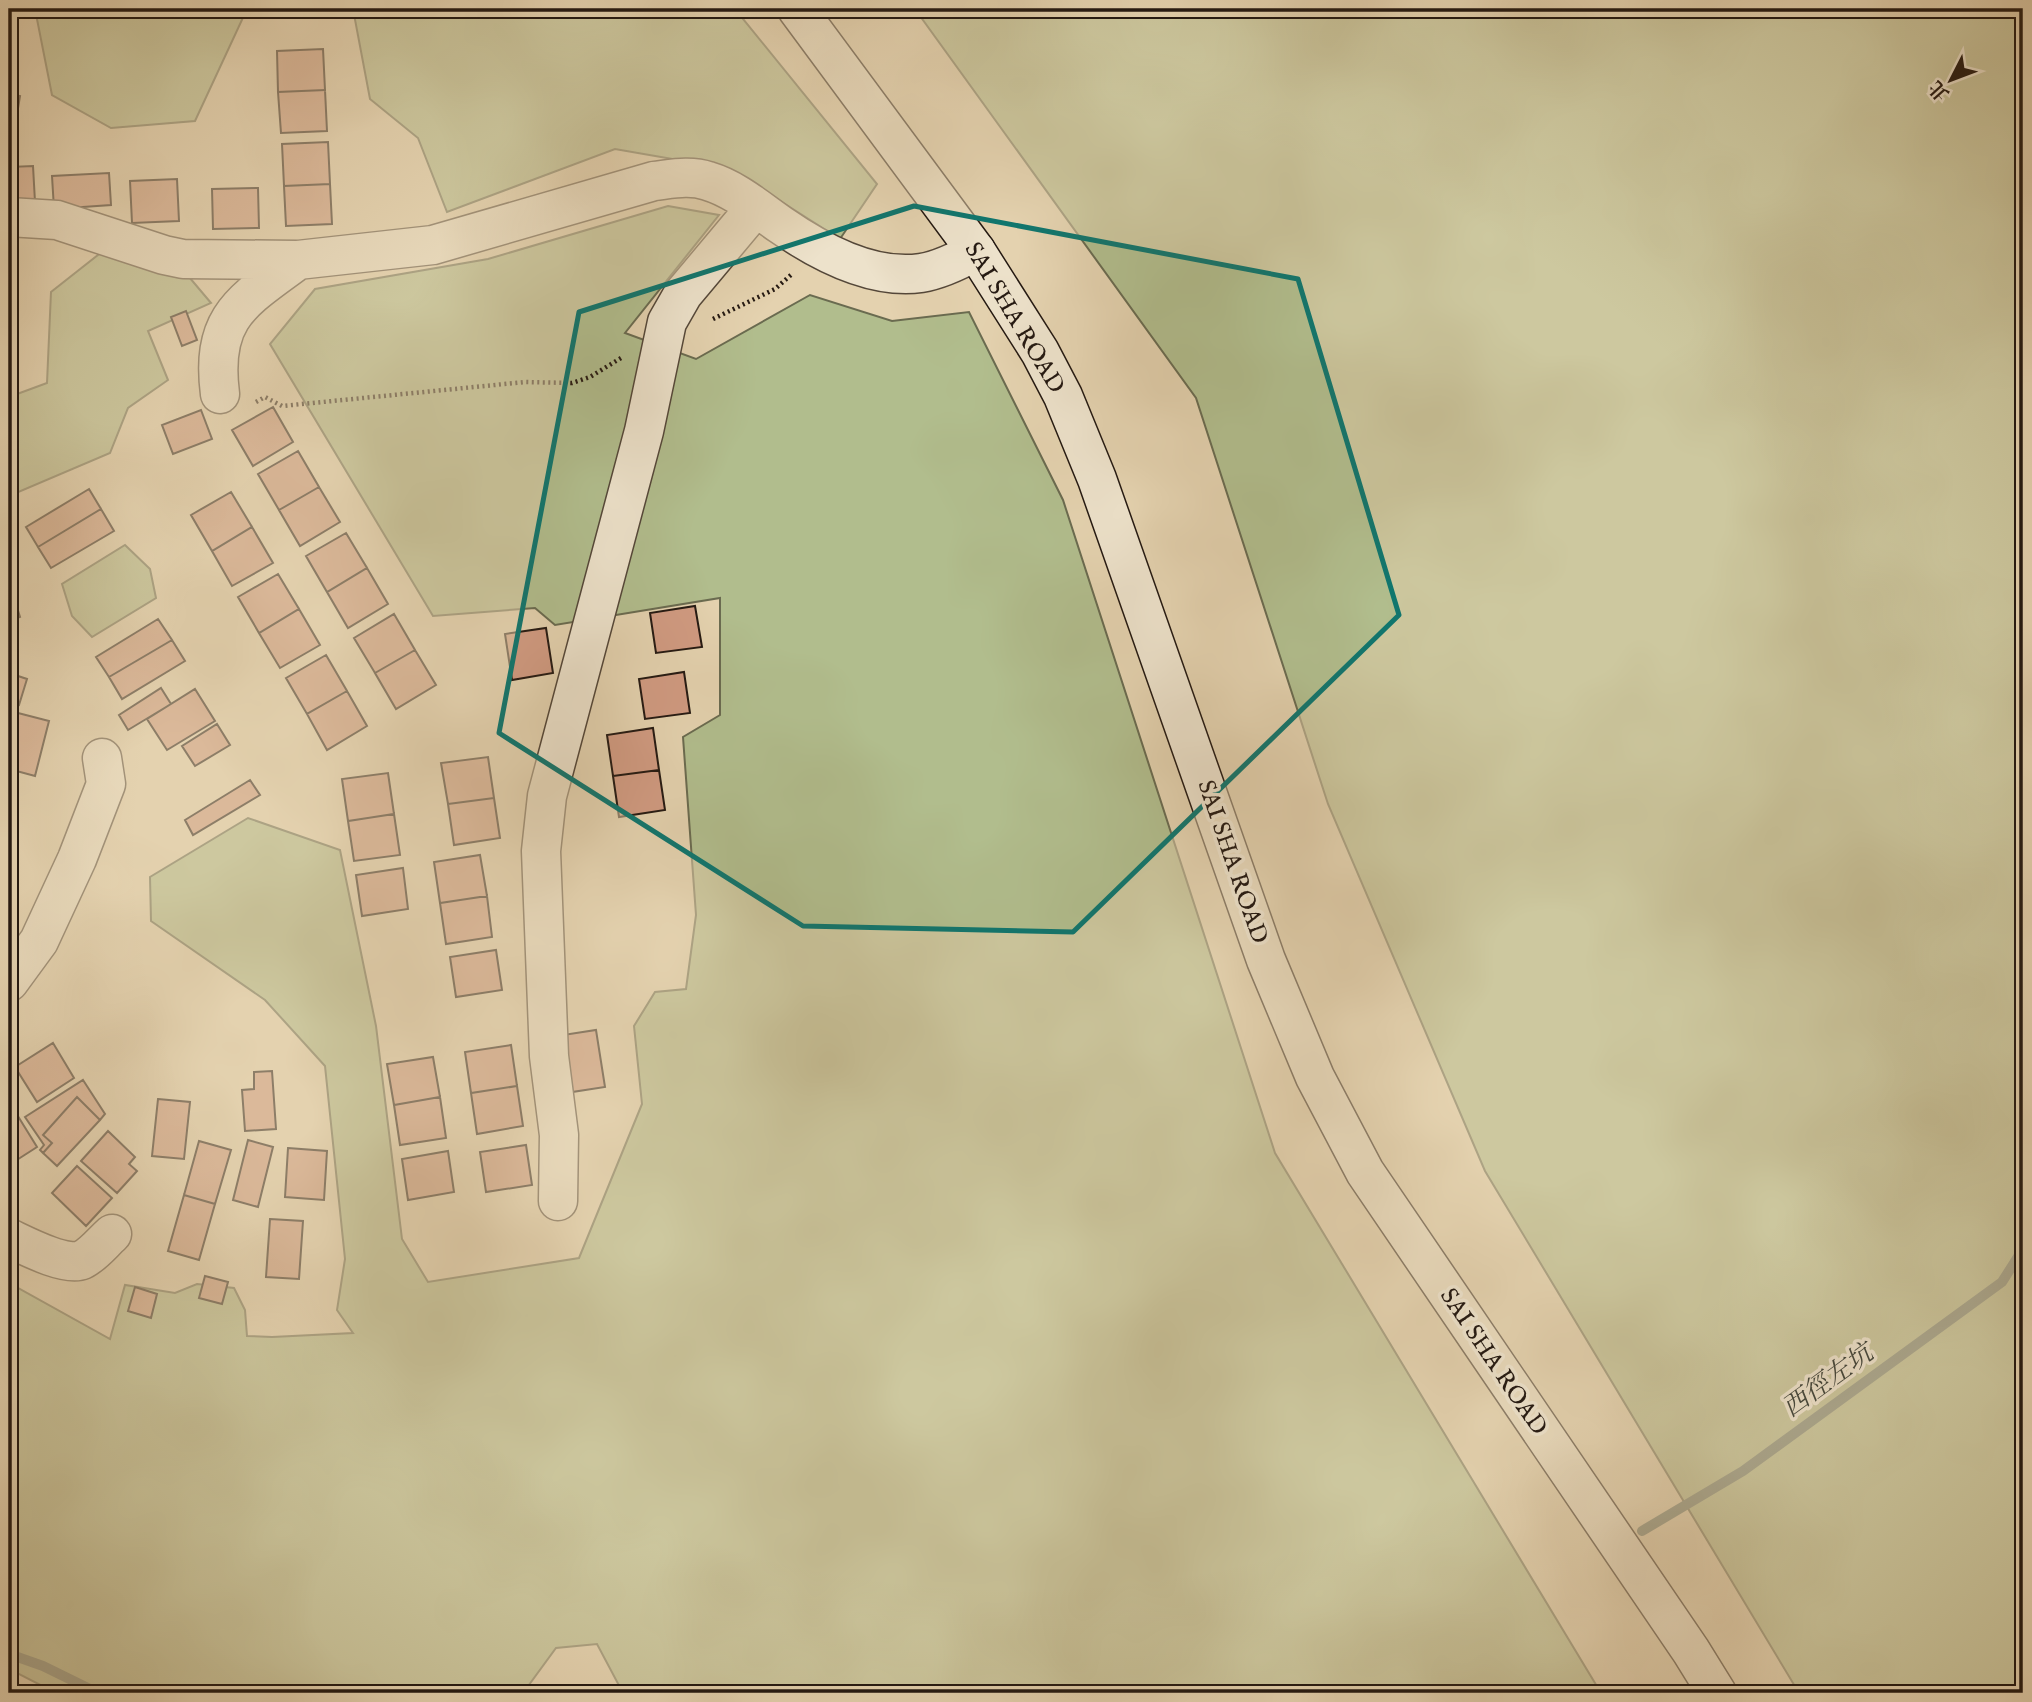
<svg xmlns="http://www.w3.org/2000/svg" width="2032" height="1702" font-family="'IM FELL English','Noto Serif TC',serif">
<rect width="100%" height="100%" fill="#e4d2af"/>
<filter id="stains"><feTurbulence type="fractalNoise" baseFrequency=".00286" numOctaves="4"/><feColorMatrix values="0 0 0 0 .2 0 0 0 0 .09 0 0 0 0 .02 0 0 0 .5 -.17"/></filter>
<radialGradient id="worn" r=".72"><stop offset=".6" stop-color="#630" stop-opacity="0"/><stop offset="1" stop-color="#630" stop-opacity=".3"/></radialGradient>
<path fill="#b1bd8d" stroke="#6a6b50" stroke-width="2" d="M 35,9 L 247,9 L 195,121 L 111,128 L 52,95 Z
M 353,9 L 735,9 L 877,184 L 840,239 L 730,169 L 615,149 L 447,212 L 418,138 L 370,99 Z
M 915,9 L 2023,9 L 2023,1693 L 1799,1693 L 1485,1171 L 1328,804 L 1196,398 Z
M 668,206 L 719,215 L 625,333 L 696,359 L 810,295 L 892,321 L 969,312 L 1063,500 L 1275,1153 L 1601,1693 L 623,1693 L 597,1644 L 556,1648 L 523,1693 L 56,1693 L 9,1669 L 9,1283 L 110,1339 L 125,1285 L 175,1293 L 197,1284 L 234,1288 L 245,1310 L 247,1336 L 272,1337 L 353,1333 L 337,1310 L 345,1259 L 325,1066 L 265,1000 L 151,921 L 150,877 L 248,818 L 340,850 L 376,1026 L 402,1239 L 428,1282 L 579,1258 L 642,1104 L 634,1026 L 655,992 L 686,989 L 696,915 L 683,737 L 720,715 L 720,598 L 555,625 L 535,608 L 433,616 L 270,344 L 315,289 L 488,259 Z
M 103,251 L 184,271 L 211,303 L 148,331 L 168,380 L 128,408 L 110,453 L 9,496 L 9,397 L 47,383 L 51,292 Z
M 125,545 L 150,569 L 156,598 L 92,637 L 72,616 L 62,584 Z"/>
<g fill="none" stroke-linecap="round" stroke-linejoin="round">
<path stroke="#69786b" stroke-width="10" d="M 1642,1531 L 1743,1471 L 2002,1282 L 2023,1249
M 9,1654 L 43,1666 L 98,1693"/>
</g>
<path fill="#d19b82" stroke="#241912" stroke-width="2" d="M 323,49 L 325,90 L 278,92 L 277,51 Z
M 325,90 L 327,131 L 281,133 L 278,92 Z
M 9,94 L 20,96 L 12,145 L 9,144 Z
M 328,142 L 330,184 L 284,186 L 282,144 Z
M 9,164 L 10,167 L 33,166 L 35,202 L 9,203 Z
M 109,173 L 111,205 L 54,209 L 52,176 Z
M 177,179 L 179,221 L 132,223 L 130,181 Z
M 330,184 L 332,224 L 286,226 L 284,186 Z
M 258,188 L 259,228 L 213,229 L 212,189 Z
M 186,311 L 197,340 L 182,346 L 171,317 Z
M 9,349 L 14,365 L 9,367 Z
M 273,407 L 293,442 L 253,466 L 232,430 Z
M 201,410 L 212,439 L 173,454 L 162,425 Z
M 298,451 L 319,487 L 279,510 L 258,474 Z
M 319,487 L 340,522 L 300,546 L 279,510 Z
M 89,489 L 101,509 L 38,547 L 26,527 Z
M 231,492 L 252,527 L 212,551 L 191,515 Z
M 101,509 L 114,531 L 51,568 L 38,547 Z
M 252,527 L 273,563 L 232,586 L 212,551 Z
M 346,533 L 367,568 L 327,592 L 306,556 Z
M 367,568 L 388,604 L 348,628 L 327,592 Z
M 278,574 L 299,609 L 259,633 L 238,597 Z
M 11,589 L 20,617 L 9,621 L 9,590 Z
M 695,606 L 702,647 L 656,653 L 650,613 Z
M 299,609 L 320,645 L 280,668 L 259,633 Z
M 394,614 L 415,650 L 375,673 L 354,638 Z
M 158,619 L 172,640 L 109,677 L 96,657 Z
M 546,628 L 553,673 L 512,680 L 505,634 Z
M 172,640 L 185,661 L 122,699 L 109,677 Z
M 415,650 L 436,685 L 396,709 L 375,673 Z
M 326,655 L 347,691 L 307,714 L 286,678 Z
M 684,672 L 690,713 L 645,719 L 639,679 Z
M 9,673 L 27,679 L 19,705 L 9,702 Z
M 161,688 L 171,704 L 128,730 L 119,715 Z
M 195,689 L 215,721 L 167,750 L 147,719 Z
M 347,691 L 367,726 L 327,750 L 307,714 Z
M 18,713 L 49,721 L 35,776 L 9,769 L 9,748 Z
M 217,724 L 230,745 L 195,766 L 182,746 Z
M 653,728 L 659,770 L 613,776 L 607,735 Z
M 488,757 L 494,798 L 448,804 L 441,763 Z
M 659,770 L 665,810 L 619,817 L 613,776 Z
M 388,773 L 394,814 L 348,821 L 342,779 Z
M 250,780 L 260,795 L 193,835 L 185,820 Z
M 494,798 L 500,838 L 454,845 L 448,804 Z
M 394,814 L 400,855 L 354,861 L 348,821 Z
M 480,855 L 487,896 L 440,903 L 434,862 Z
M 403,868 L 408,909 L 362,916 L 356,875 Z
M 487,896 L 492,937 L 446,944 L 440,903 Z
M 9,920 L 15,925 L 11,938 L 9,936 Z
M 496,950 L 502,990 L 456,997 L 450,957 Z
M 596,1030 L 605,1087 L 572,1092 L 563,1035 Z
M 53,1043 L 74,1078 L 37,1102 L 15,1067 Z
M 511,1045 L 517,1086 L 471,1093 L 465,1052 Z
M 433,1057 L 440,1097 L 394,1105 L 387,1064 Z
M 272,1071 L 276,1129 L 245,1131 L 242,1090 L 254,1089 L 254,1072 Z
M 83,1080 L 105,1114 L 100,1120 L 77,1097 L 43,1135 L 52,1143 L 43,1153 L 40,1150 L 44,1145 L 25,1117 Z
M 517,1086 L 523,1126 L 477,1134 L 471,1093 Z
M 77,1097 L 100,1120 L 57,1166 L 43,1153 L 52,1143 L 43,1135 Z
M 440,1097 L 446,1138 L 400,1145 L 394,1105 Z
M 158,1099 L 190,1102 L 184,1159 L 152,1156 Z
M 9,1102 L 16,1113 L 9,1117 Z
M 16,1113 L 37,1147 L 9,1165 L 9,1117 Z
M 108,1131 L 135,1157 L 129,1164 L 137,1171 L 117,1193 L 81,1161 Z
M 248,1140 L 273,1147 L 258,1207 L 233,1200 Z
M 199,1141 L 231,1150 L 215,1204 L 184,1195 Z
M 526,1145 L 532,1185 L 486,1192 L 480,1152 Z
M 288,1148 L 327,1151 L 324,1200 L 285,1197 Z
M 448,1151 L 454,1192 L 408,1200 L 402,1159 Z
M 77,1166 L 112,1198 L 86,1226 L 52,1193 Z
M 184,1195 L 215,1204 L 199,1260 L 168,1251 Z
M 270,1219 L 303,1221 L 299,1279 L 266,1277 Z
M 205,1276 L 228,1282 L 222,1304 L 199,1298 Z
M 135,1287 L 157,1294 L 151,1318 L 128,1311 Z"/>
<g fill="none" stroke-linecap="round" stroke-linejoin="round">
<g stroke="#544739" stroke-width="41">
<path id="street" d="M 9,217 L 57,220 L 164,255 L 183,259 L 298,260 L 433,245 L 654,181 C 672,179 690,175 708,181 C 735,189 758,209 781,225 C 820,252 872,280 921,273 C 940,270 960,260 976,251
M 220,394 C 210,316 243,301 298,260
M 9,982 L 39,941 L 77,859 L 106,784 L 102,758
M 558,1201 L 559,1135 L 549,1056 L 541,851 L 547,796 L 644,431 L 667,322 L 683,294 L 756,207
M 9,1238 C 24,1245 66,1267 82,1260 C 93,1255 103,1242 112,1234"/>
</g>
<g stroke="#241912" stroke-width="41">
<path id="secondary" d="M 797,9 L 976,251 L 1040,352 L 1063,396 L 1097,479 L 1266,960 L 1315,1077 L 1365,1172 L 1691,1651 L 1717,1693"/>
</g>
<path stroke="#241912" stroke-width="4.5" stroke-dasharray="2 3.5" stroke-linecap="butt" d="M 713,319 L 775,289 L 792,274
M 256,402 L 265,397 L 282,406 L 525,382 L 572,383 L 590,377 L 621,358"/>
<use href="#street" stroke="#ede2cb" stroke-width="38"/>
<use href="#secondary" stroke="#ede2cb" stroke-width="38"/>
</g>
<path d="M0 0H2032V1702H0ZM 914,206 L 1298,279 L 1399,615 L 1073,932 L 803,926 L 499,733 L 579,312 Z" fill="#e4d2af" fill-opacity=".55" fill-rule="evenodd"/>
<path fill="none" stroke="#0f766e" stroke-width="5" stroke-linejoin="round" d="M 914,206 L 1298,279 L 1399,615 L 1073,932 L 803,926 L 499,733 L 579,312 Z"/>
<g text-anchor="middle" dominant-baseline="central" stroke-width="7" stroke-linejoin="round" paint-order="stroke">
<g font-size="24" fill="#241912" stroke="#ede2cb">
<text transform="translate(1014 318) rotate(59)">SAI SHA ROAD</text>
<text transform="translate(1232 862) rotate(71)">SAI SHA ROAD</text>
<text transform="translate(1493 1362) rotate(56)">SAI SHA ROAD</text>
</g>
<g font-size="26" font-style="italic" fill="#46493e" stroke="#ede2cb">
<text transform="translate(1828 1381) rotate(-36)">西徑左坑</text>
</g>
</g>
<rect width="2032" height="1702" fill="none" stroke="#e4d2af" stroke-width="35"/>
<rect x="10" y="10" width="2011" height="1681" fill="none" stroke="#241912" stroke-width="3.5"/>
<rect x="18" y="18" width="1997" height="1667" fill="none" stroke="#241912" stroke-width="2"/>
<g transform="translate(1951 80) rotate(228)" stroke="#ede2cb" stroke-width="5" paint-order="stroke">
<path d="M0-5L12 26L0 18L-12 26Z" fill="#241912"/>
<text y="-10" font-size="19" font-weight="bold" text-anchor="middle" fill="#241912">北</text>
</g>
<rect width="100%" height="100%" filter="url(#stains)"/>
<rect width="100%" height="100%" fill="url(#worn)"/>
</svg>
